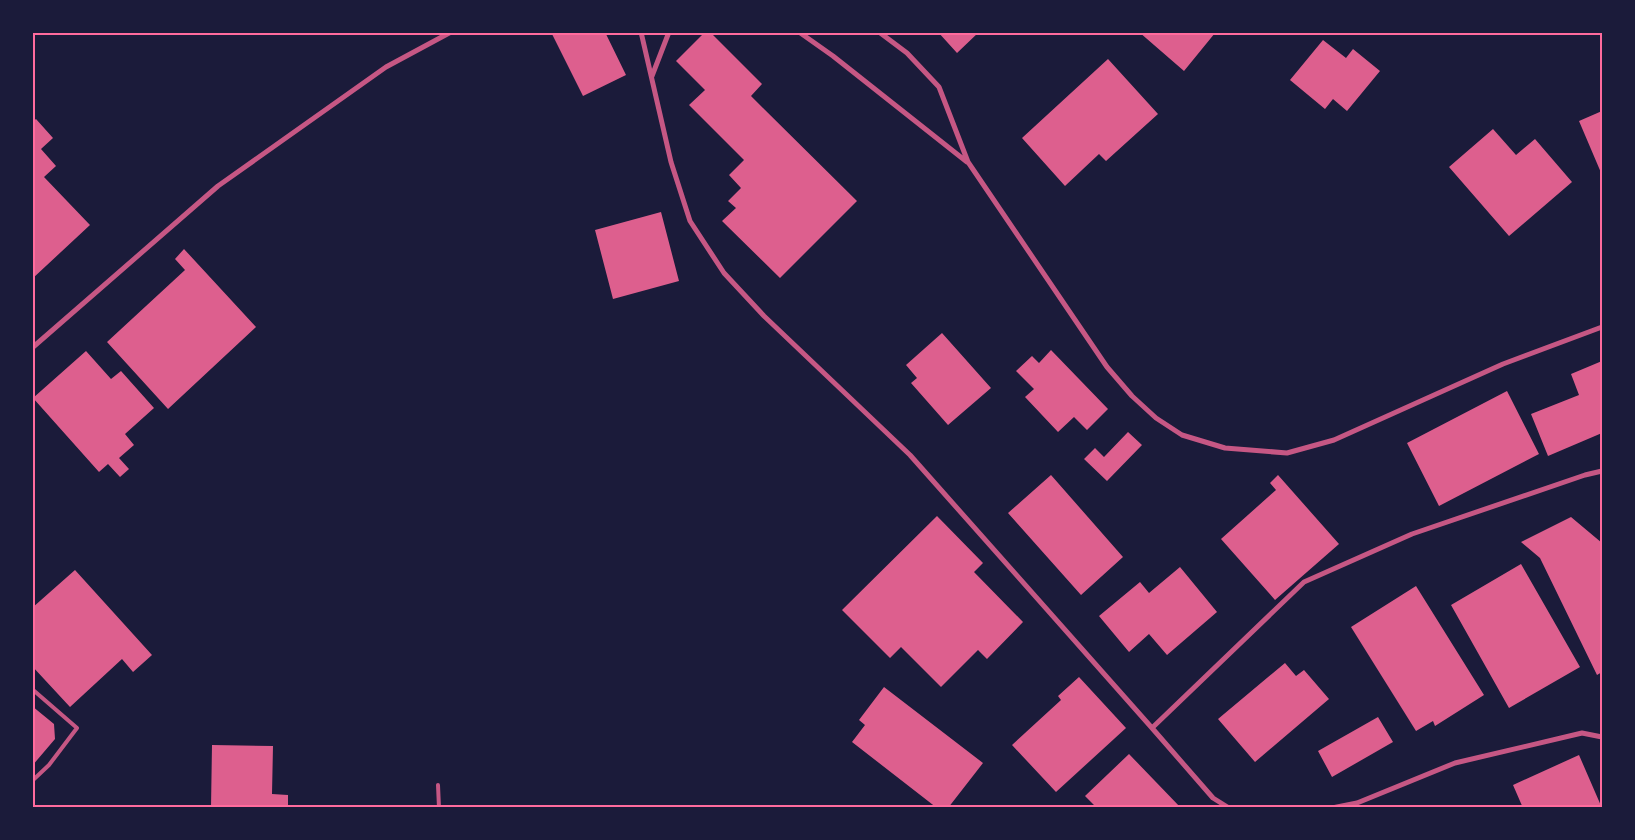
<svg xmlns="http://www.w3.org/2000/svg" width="1635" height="840" font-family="Montserrat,sans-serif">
<rect width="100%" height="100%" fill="#1b1b3a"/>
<path fill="#dd5f8e" d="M 551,32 L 605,32 L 626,75 L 583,96 Z
M 705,32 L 710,32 L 762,84 L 751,96 L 857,201 L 780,278 L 722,221 L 736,208 L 728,201 L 741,188 L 729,175 L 744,160 L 689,105 L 705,90 L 676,61 Z
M 938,32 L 979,32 L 957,53 Z
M 1139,32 L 1214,32 L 1215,33 L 1184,71 Z
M 1323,40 L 1346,58 L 1353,49 L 1380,71 L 1347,111 L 1333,99 L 1325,109 L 1290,80 Z
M 1108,59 L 1158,114 L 1106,161 L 1099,154 L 1065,186 L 1022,138 Z
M 1602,111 L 1602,175 L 1579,121 Z
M 36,119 L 53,138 L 41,149 L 56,166 L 44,177 L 90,225 L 32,279 L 32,122 Z
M 1493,129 L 1516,155 L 1535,139 L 1572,182 L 1509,236 L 1449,167 Z
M 661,212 L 679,281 L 613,299 L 595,230 Z
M 184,249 L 256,327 L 168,409 L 107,342 L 185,270 L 175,259 Z
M 942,333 L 991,388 L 948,425 L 911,383 L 917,378 L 906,365 Z
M 1051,350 L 1108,409 L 1087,430 L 1074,417 L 1058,432 L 1025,397 L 1034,389 L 1016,371 L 1032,356 L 1039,363 Z
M 86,351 L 111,379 L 121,371 L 154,408 L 125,434 L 134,445 L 119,458 L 129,469 L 120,477 L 108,464 L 99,472 L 33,398 Z
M 1602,361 L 1602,433 L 1548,456 L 1531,414 L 1579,395 L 1571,374 Z
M 1507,391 L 1539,454 L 1439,506 L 1407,443 Z
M 1128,432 L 1142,445 L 1107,481 L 1084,459 L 1095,448 L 1104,457 Z
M 1051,475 L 1123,557 L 1081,595 L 1008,513 Z
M 1278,475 L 1339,544 L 1275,600 L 1221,539 L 1276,490 L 1270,483 Z
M 937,516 L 983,563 L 974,572 L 1023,622 L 987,659 L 978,650 L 941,687 L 901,647 L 890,658 L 842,610 Z
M 1571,517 L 1602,543 L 1602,672 L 1597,675 L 1540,558 L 1521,542 Z
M 1521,564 L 1580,667 L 1509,708 L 1451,605 Z
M 1180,567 L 1217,612 L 1167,655 L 1149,634 L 1129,652 L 1099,616 L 1140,582 L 1149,593 Z
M 75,570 L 152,655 L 133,672 L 122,659 L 70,707 L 32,666 L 32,608 Z
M 1416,586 L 1484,695 L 1435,726 L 1433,721 L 1416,731 L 1351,627 Z
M 1285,663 L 1296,676 L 1304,670 L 1329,699 L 1255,762 L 1218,719 Z
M 1079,677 L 1126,728 L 1056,792 L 1012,745 L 1061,700 L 1058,696 Z
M 884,687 L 983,763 L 948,808 L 937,808 L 852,742 L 865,725 L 859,720 Z
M 32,706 L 54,724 L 55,739 L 32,766 Z
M 1378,717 L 1393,742 L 1332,777 L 1318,751 Z
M 212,745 L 273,746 L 272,794 L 288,795 L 288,808 L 211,808 Z
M 1129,754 L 1181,808 L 1097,808 L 1085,796 Z
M 1579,755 L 1602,808 L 1523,808 L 1513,785 Z"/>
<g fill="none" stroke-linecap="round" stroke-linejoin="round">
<path stroke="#c65784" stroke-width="4" d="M 32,689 L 77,728 L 49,765 L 32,781
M 438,785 L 439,808"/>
<path stroke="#c65784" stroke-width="5" d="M 641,32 L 671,162 L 690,221 L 724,273 L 764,316 L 910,455 L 1152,728
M 799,32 L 833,56 L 967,162
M 879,32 L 907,53 L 939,87 L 968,162 L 1107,367 L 1132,396 L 1156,418 L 1182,435 L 1225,448 L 1287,453 L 1334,440 L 1503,364 L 1602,327
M 652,76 L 669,32
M 32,348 L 218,186 L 386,67 L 451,32
M 1229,808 L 1213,798 L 1152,728 L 1304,582 L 1412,534 L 1585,475 L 1602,471
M 1332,808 L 1357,803 L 1455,763 L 1582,733 L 1602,737"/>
</g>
<rect width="1635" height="840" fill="none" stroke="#1b1b3a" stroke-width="68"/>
<rect x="34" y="34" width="1567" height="772" fill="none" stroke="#ff6b9d" stroke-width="2"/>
</svg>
